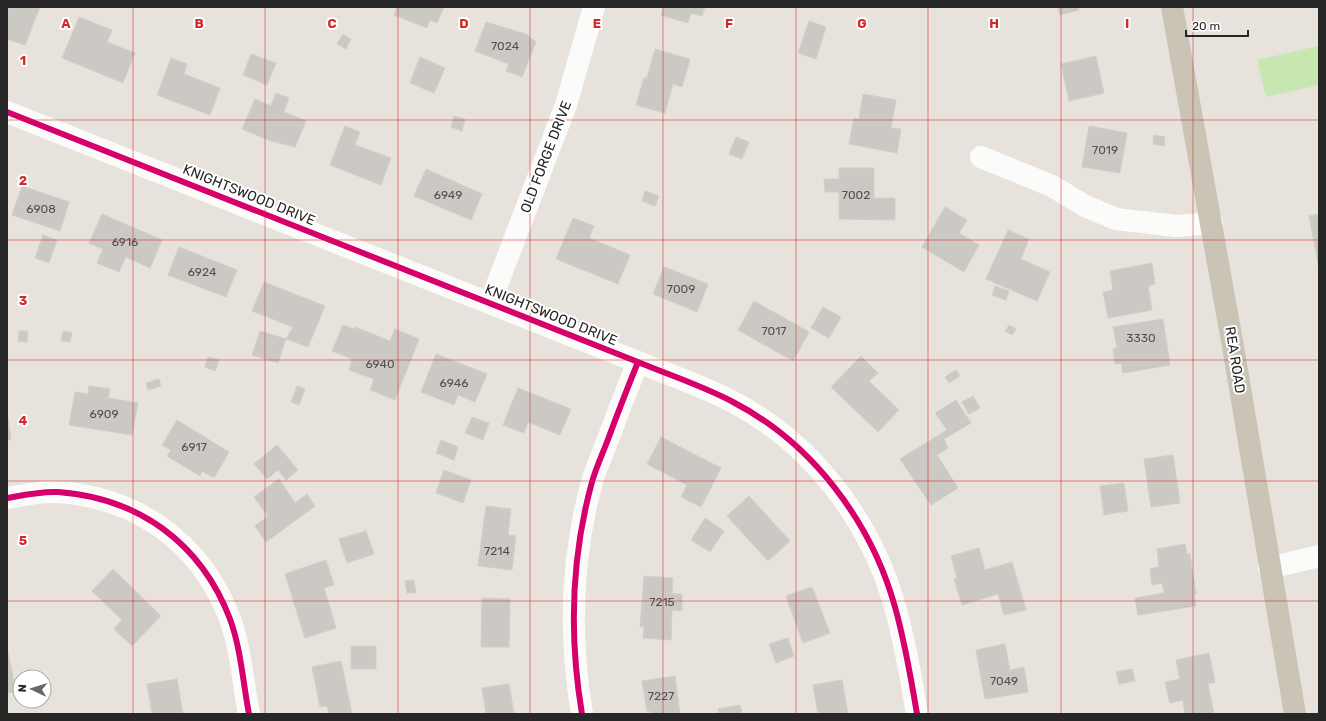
<svg xmlns="http://www.w3.org/2000/svg" width="1326" height="721" font-family="Rubik,sans-serif">
<rect width="100%" height="100%" fill="#e7e2dc"/>
<path fill="#c7e6b0" d="M 1319,46 L 1319,85 L 1266,97 L 1257,60 Z"/>
<path fill="#ccc8c3" stroke="#d2cec8" d="M 7,7 L 11,9 L 12,7 L 40,7 L 25,45 L 7,39 Z
M 397,7 L 444,7 L 437,23 L 430,20 L 427,28 L 394,15 Z
M 664,7 L 705,7 L 702,16 L 691,13 L 688,23 L 661,15 Z
M 1058,7 L 1078,7 L 1079,10 L 1060,15 Z
M 79,17 L 112,30 L 107,42 L 135,53 L 123,83 L 62,58 Z
M 809,21 L 826,27 L 816,59 L 798,53 Z
M 486,22 L 526,34 L 536,42 L 522,77 L 506,71 L 509,64 L 475,51 Z
M 343,34 L 351,39 L 346,49 L 337,44 Z
M 655,49 L 690,59 L 682,87 L 673,84 L 665,113 L 636,105 L 644,78 L 647,78 Z
M 251,54 L 276,63 L 267,85 L 243,75 Z
M 1096,56 L 1104,93 L 1069,101 L 1061,64 Z
M 420,57 L 445,68 L 434,93 L 410,83 Z
M 171,58 L 187,64 L 184,74 L 220,88 L 210,115 L 157,95 Z
M 276,93 L 289,98 L 284,112 L 306,121 L 295,147 L 271,141 L 242,129 L 255,99 L 271,106 Z
M 863,94 L 896,100 L 891,128 L 901,129 L 897,153 L 849,144 L 854,118 L 859,119 Z
M 454,116 L 465,119 L 462,131 L 451,127 Z
M 345,126 L 360,132 L 355,145 L 391,158 L 381,185 L 330,165 Z
M 1089,126 L 1127,133 L 1120,173 L 1082,167 Z
M 1154,135 L 1165,137 L 1164,146 L 1153,144 Z
M 736,137 L 749,142 L 742,159 L 729,154 Z
M 839,168 L 874,168 L 874,198 L 895,198 L 895,220 L 839,219 L 839,192 L 825,192 L 824,179 L 839,179 Z
M 426,169 L 482,194 L 471,220 L 414,196 Z
M 22,186 L 69,202 L 60,231 L 12,215 Z
M 645,191 L 659,196 L 655,206 L 642,201 Z
M 945,207 L 967,220 L 959,233 L 979,245 L 964,272 L 922,247 Z
M 102,214 L 162,240 L 150,268 L 126,257 L 119,272 L 97,263 L 103,249 L 89,243 Z
M 1319,214 L 1319,269 L 1309,216 Z
M 573,218 L 594,226 L 589,238 L 630,255 L 618,284 L 556,259 Z
M 1008,230 L 1029,239 L 1021,259 L 1050,272 L 1037,301 L 986,279 Z
M 43,235 L 57,240 L 49,263 L 35,258 Z
M 179,247 L 237,270 L 226,297 L 168,275 Z
M 1152,263 L 1155,284 L 1148,286 L 1152,310 L 1108,318 L 1103,292 L 1113,290 L 1110,271 Z
M 664,267 L 708,284 L 697,312 L 653,294 Z
M 264,282 L 325,306 L 308,347 L 286,339 L 293,327 L 252,311 Z
M 995,286 L 1009,291 L 1006,300 L 992,295 Z
M 754,301 L 809,332 L 793,361 L 738,330 Z
M 823,307 L 841,317 L 829,338 L 811,328 Z
M 1163,319 L 1170,365 L 1123,373 L 1121,363 L 1115,364 L 1113,349 L 1117,348 L 1113,327 Z
M 343,325 L 354,329 L 355,327 L 390,341 L 395,329 L 419,339 L 395,400 L 370,390 L 374,379 L 349,370 L 352,359 L 332,351 Z
M 1009,325 L 1016,329 L 1012,335 L 1005,331 Z
M 19,331 L 28,331 L 27,342 L 18,341 Z
M 63,331 L 72,333 L 70,342 L 61,341 Z
M 260,331 L 286,339 L 278,363 L 252,355 Z
M 436,354 L 487,374 L 475,402 L 458,395 L 454,405 L 421,392 Z
M 861,356 L 878,373 L 869,381 L 899,410 L 878,432 L 831,387 Z
M 208,357 L 219,360 L 215,371 L 205,367 Z
M 956,370 L 960,376 L 949,383 L 945,377 Z
M 159,379 L 161,386 L 148,390 L 146,383 Z
M 89,386 L 110,389 L 108,398 L 138,403 L 132,435 L 69,425 L 75,392 L 88,394 Z
M 297,386 L 305,389 L 299,405 L 291,402 Z
M 518,388 L 571,409 L 560,435 L 528,422 L 524,433 L 503,425 Z
M 973,396 L 980,408 L 969,414 L 962,402 Z
M 956,400 L 971,423 L 944,439 L 948,448 L 937,455 L 958,488 L 931,505 L 900,459 L 947,430 L 935,413 Z
M 7,412 L 11,440 L 7,440 Z
M 472,417 L 489,423 L 483,440 L 465,433 Z
M 177,420 L 229,452 L 214,478 L 202,471 L 200,476 L 167,456 L 171,450 L 162,445 Z
M 661,437 L 721,468 L 701,507 L 681,497 L 687,485 L 647,464 Z
M 441,440 L 458,447 L 454,460 L 436,453 Z
M 277,445 L 298,470 L 286,480 L 278,470 L 267,479 L 254,464 Z
M 1173,455 L 1180,503 L 1151,507 L 1144,459 Z
M 444,470 L 471,480 L 463,503 L 436,493 Z
M 279,479 L 295,503 L 307,494 L 315,506 L 266,542 L 255,526 L 268,516 L 254,497 Z
M 1124,483 L 1128,511 L 1104,515 L 1100,486 Z
M 749,496 L 790,541 L 768,561 L 727,516 Z
M 486,506 L 511,509 L 508,535 L 516,536 L 512,570 L 478,566 Z
M 705,518 L 724,531 L 710,552 L 691,540 Z
M 366,531 L 374,554 L 347,563 L 339,539 Z
M 1185,544 L 1187,554 L 1190,554 L 1196,594 L 1194,594 L 1196,606 L 1138,615 L 1135,598 L 1164,593 L 1162,583 L 1152,585 L 1150,569 L 1159,567 L 1157,549 Z
M 979,548 L 985,570 L 1012,562 L 1026,610 L 1004,615 L 998,594 L 962,605 L 954,579 L 957,578 L 951,556 Z
M 326,560 L 334,585 L 324,588 L 336,628 L 305,638 L 285,574 Z
M 113,569 L 161,616 L 132,646 L 114,629 L 122,620 L 92,591 Z
M 644,576 L 673,578 L 672,594 L 682,594 L 682,611 L 672,610 L 671,640 L 643,638 L 644,627 L 640,627 Z
M 414,580 L 416,593 L 407,593 L 405,581 Z
M 812,587 L 830,633 L 803,643 L 786,596 Z
M 482,598 L 510,599 L 509,647 L 481,647 Z
M 788,638 L 794,656 L 776,663 L 769,644 Z
M 1005,644 L 1010,670 L 1024,667 L 1028,692 L 985,699 L 976,650 Z
M 351,646 L 376,646 L 376,669 L 351,669 Z
M 7,648 L 16,691 L 7,693 Z
M 1209,653 L 1215,682 L 1208,684 L 1214,714 L 1185,714 L 1183,700 L 1170,703 L 1165,682 L 1180,679 L 1176,660 Z
M 341,661 L 352,714 L 329,714 L 327,706 L 320,707 L 312,667 Z
M 1132,669 L 1135,681 L 1119,684 L 1116,672 Z
M 675,676 L 680,714 L 650,714 L 650,711 L 647,711 L 642,681 Z
M 177,679 L 183,714 L 152,714 L 147,684 Z
M 842,680 L 848,714 L 818,714 L 813,685 Z
M 509,684 L 514,714 L 486,714 L 482,688 Z
M 740,705 L 742,714 L 719,714 L 718,709 Z"/>
<g fill="none" stroke-linecap="round" stroke-linejoin="round">
<path stroke="#fbfbfa" stroke-width="22" d="M 7,112 L 638,362 C 669,375 703,386 733,402 C 812,443 871,521 895,607 C 905,642 911,678 917,714
M 981,157 L 1052,186 L 1085,206 L 1116,219 L 1177,226 L 1212,223
M 490,303 L 566,105 L 594,7
M 7,498 C 24,495 41,491 58,492 C 139,498 201,543 230,619 C 241,649 243,683 249,714
M 1269,568 L 1319,556
M 582,714 C 569,636 571,558 592,482 C 596,468 602,455 607,442 C 617,415 627,389 638,362"/>
<path stroke="#cac4b6" stroke-width="22" d="M 1172,7 L 1232,341 L 1295,714"/>
<g stroke="#fff" stroke-width="8">
<path id="cycleway" d="M 7,112 L 638,362 C 669,375 703,386 733,402 C 812,443 871,521 895,607 C 905,642 911,678 917,714
M 7,498 C 24,495 41,491 58,492 C 139,498 201,543 230,619 C 241,649 243,683 249,714
M 582,714 C 569,636 571,558 592,482 C 596,468 602,455 607,442 C 617,415 627,389 638,362"/>
</g>
<use href="#cycleway" stroke="#d6006c" stroke-width="6"/>
</g>
<path fill="none" stroke="#d62828" stroke-width="1" stroke-opacity="0.55" d="M 133,7 L 133,714M 265,7 L 265,714M 398,7 L 398,714M 530,7 L 530,714M 663,7 L 663,714M 796,7 L 796,714M 928,7 L 928,714M 1061,7 L 1061,714M 1193,7 L 1193,714M 7,120 L 1319,120M 7,240 L 1319,240M 7,360 L 1319,360M 7,481 L 1319,481M 7,601 L 1319,601"/>
<g text-anchor="middle" dominant-baseline="central" stroke-width="4" stroke-linejoin="round" paint-order="stroke">
<g font-size="12" fill="#525150">
<text x="505" y="46">7024</text>
<text x="1105" y="150">7019</text>
<text x="448" y="195">6949</text>
<text x="856" y="195">7002</text>
<text x="41" y="209">6908</text>
<text x="125" y="242">6916</text>
<text x="202" y="272">6924</text>
<text x="681" y="289">7009</text>
<text x="774" y="331">7017</text>
<text x="1141" y="338">3330</text>
<text x="380" y="364">6940</text>
<text x="454" y="383">6946</text>
<text x="104" y="414">6909</text>
<text x="194" y="447">6917</text>
<text x="497" y="551">7214</text>
<text x="662" y="602">7215</text>
<text x="1004" y="681">7049</text>
<text x="661" y="696">7227</text>
</g>
<g font-size="14" fill="#272727" stroke="#fff">
<text transform="translate(546 157) rotate(-69)">OLD FORGE DRIVE</text>
<text transform="translate(249 195) rotate(22)">KNIGHTSWOOD DRIVE</text>
<text transform="translate(551 315) rotate(22)">KNIGHTSWOOD DRIVE</text>
<text transform="translate(1235 360) rotate(81)">REA ROAD</text>
</g>
</g>
<g font-size="13" text-anchor="middle" font-weight="bold" fill="#d62828" stroke="#fff" stroke-width="4" stroke-linejoin="round" paint-order="stroke">
<text x="66" y="28">A</text>
<text x="199" y="28">B</text>
<text x="332" y="28">C</text>
<text x="464" y="28">D</text>
<text x="597" y="28">E</text>
<text x="729" y="28">F</text>
<text x="862" y="28">G</text>
<text x="994" y="28">H</text>
<text x="1127" y="28">I</text>
<text x="23" y="65">1</text>
<text x="23" y="185">2</text>
<text x="23" y="305">3</text>
<text x="23" y="425">4</text>
<text x="23" y="545">5</text>
</g>
<rect width="1326" height="721" fill="none" stroke="#272727" stroke-width="16"/>
<g transform="translate(32 689) rotate(274)"><circle r="19" fill="#ffffff" stroke="#a9a9a9"/>
<path d="M0-3L7 15L0 10L-7 15Z" fill="#6a6866"/>
<text y="-6" font-size="11" font-weight="bold" text-anchor="middle" fill="#272727">N</text>
</g>
<path d="M1186 30v6h62v-6" fill="none" stroke="#272727" stroke-width="2"/>
<text x="1192" y="30" font-size="12" fill="#272727" stroke="#ffffff" stroke-width="3" paint-order="stroke">20 m</text>
</svg>
